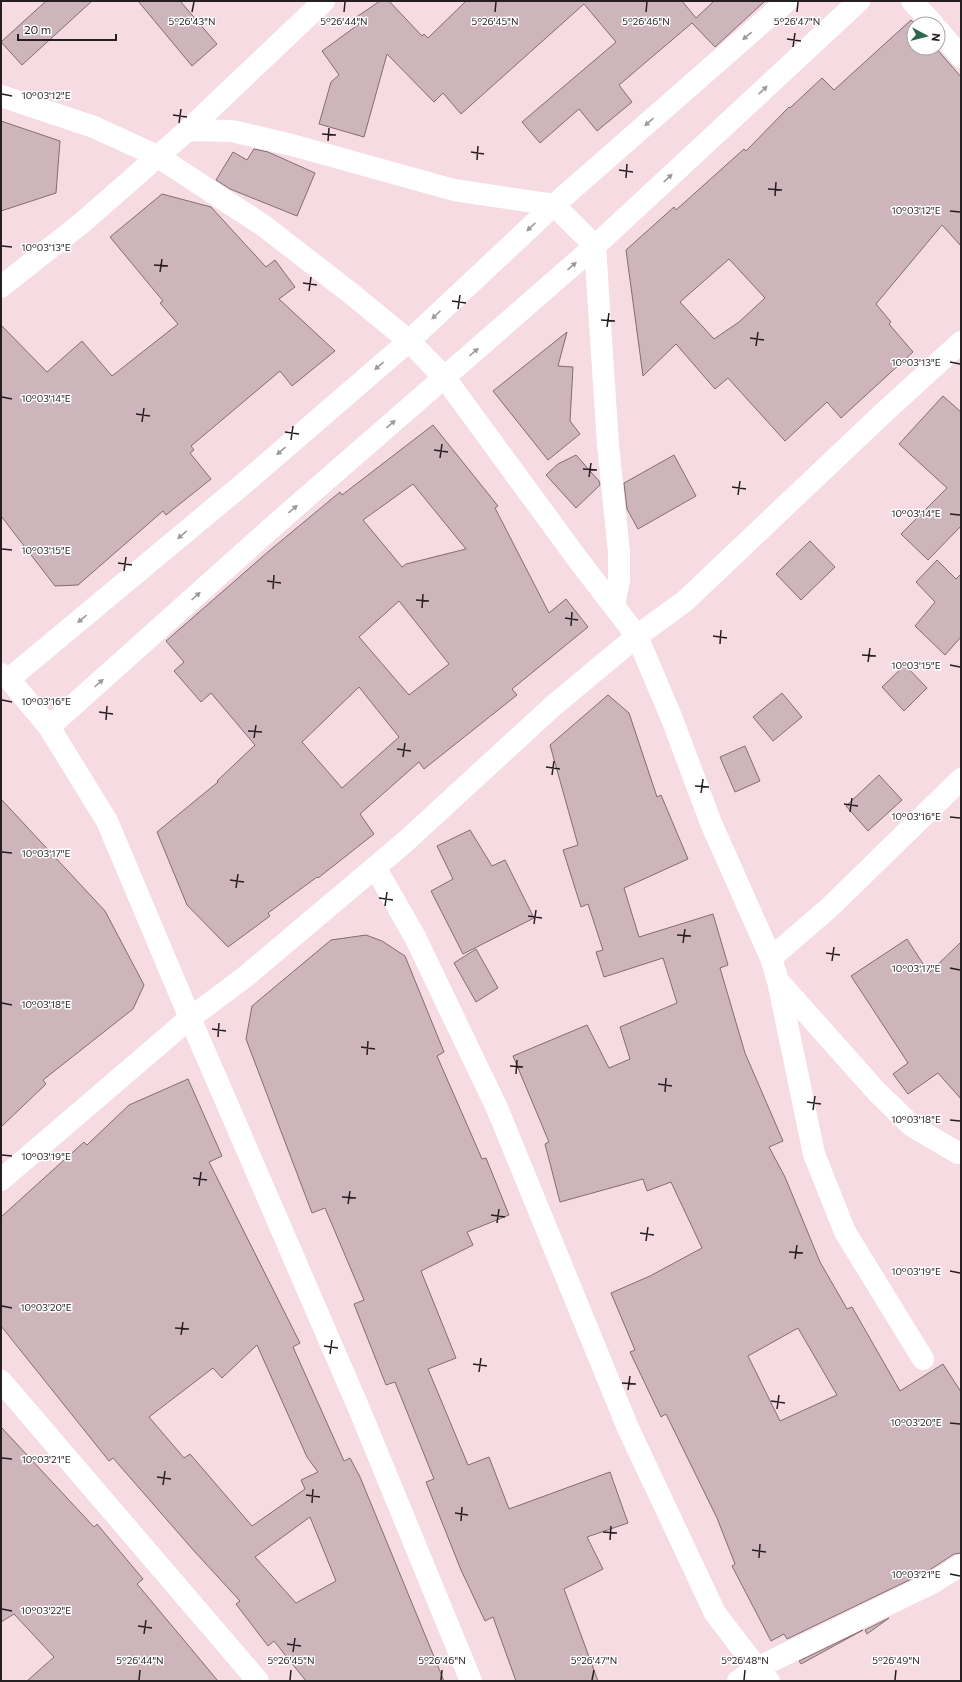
<svg xmlns="http://www.w3.org/2000/svg" width="962" height="1682" font-family="Commissioner,sans-serif">
<rect width="100%" height="100%" fill="#f6dbe2"/>
<path fill="#ceb4bb" stroke="#846c73" fill-rule="evenodd" d="M 46,1 L 92,1 L 22,65 L 1,42 Z
M 138,1 L 180,1 L 217,44 L 192,66 Z
M 380,1 L 389,1 L 422,36 L 424,34 L 428,38 L 466,1 L 682,1 L 696,18 L 714,1 L 765,1 L 715,47 L 692,23 L 619,85 L 632,102 L 597,131 L 579,109 L 540,143 L 522,122 L 616,42 L 584,4 L 461,114 L 443,93 L 434,102 L 387,54 L 364,137 L 319,124 L 331,82 L 339,75 L 322,51 L 359,24 L 355,18 Z
M 911,20 L 915,24 L 914,48 L 936,48 L 961,77 L 961,246 L 942,225 L 876,304 L 891,322 L 889,324 L 913,352 L 841,418 L 827,402 L 785,441 L 728,378 L 715,389 L 676,344 L 643,376 L 626,250 L 674,207 L 676,210 L 744,149 L 746,151 L 789,107 L 790,108 L 822,78 L 834,90 ZM 729,259 L 765,298 L 739,322 L 714,339 L 680,302 Z
M 1,121 L 60,141 L 56,193 L 1,211 Z
M 254,149 L 268,152 L 315,173 L 297,216 L 230,189 L 216,180 L 233,152 L 247,160 Z
M 162,194 L 211,207 L 266,267 L 275,260 L 295,287 L 279,299 L 335,351 L 292,386 L 280,371 L 191,446 L 194,450 L 190,453 L 211,479 L 166,515 L 163,511 L 78,585 L 55,586 L 1,516 L 1,325 L 47,372 L 82,341 L 112,376 L 178,324 L 160,303 L 163,301 L 110,237 Z
M 567,332 L 558,366 L 573,367 L 570,421 L 580,434 L 548,460 L 493,391 Z
M 943,396 L 961,412 L 961,526 L 928,560 L 901,534 L 947,488 L 899,444 Z
M 433,425 L 498,506 L 495,508 L 549,613 L 566,599 L 588,627 L 512,689 L 517,695 L 424,769 L 419,762 L 360,814 L 374,834 L 318,878 L 317,877 L 268,913 L 270,916 L 228,947 L 187,905 L 157,832 L 218,782 L 217,781 L 255,745 L 211,693 L 201,702 L 174,671 L 184,662 L 166,641 L 269,551 L 340,492 L 342,495 ZM 413,484 L 466,549 L 406,564 L 402,567 L 363,520 ZM 399,601 L 449,664 L 409,695 L 359,637 ZM 359,687 L 399,737 L 342,788 L 302,742 Z
M 576,455 L 599,481 L 600,485 L 576,508 L 546,475 L 558,464 Z
M 674,455 L 696,496 L 638,529 L 627,509 L 624,483 Z
M 810,541 L 835,567 L 801,600 L 776,574 Z
M 937,560 L 956,579 L 961,574 L 961,637 L 945,655 L 915,626 L 935,602 L 916,582 Z
M 905,665 L 927,688 L 904,711 L 882,687 Z
M 782,693 L 802,717 L 773,741 L 753,717 Z
M 608,695 L 629,713 L 657,797 L 661,795 L 688,859 L 624,888 L 639,937 L 713,914 L 728,965 L 720,968 L 745,1053 L 783,1141 L 769,1147 L 785,1177 L 820,1262 L 847,1309 L 852,1307 L 900,1391 L 943,1364 L 961,1392 L 961,1553 L 954,1554 L 928,1571 L 787,1639 L 784,1634 L 771,1641 L 732,1566 L 735,1564 L 717,1518 L 666,1414 L 661,1417 L 630,1352 L 635,1350 L 611,1293 L 650,1276 L 702,1248 L 671,1182 L 647,1191 L 643,1179 L 560,1202 L 545,1144 L 549,1142 L 513,1056 L 587,1025 L 609,1068 L 630,1059 L 620,1027 L 677,1003 L 663,958 L 604,977 L 596,952 L 603,950 L 588,904 L 581,907 L 563,850 L 578,845 L 550,745 ZM 798,1328 L 837,1395 L 780,1421 L 748,1356 Z
M 745,746 L 760,781 L 735,792 L 720,757 Z
M 879,775 L 902,800 L 868,831 L 846,806 Z
M 1,799 L 105,911 L 144,985 L 133,1009 L 43,1080 L 46,1084 L 1,1127 Z
M 470,830 L 492,866 L 505,860 L 534,918 L 463,954 L 431,891 L 453,879 L 437,846 Z
M 366,935 L 382,941 L 405,956 L 444,1052 L 437,1056 L 482,1159 L 486,1158 L 509,1215 L 467,1232 L 473,1245 L 421,1271 L 456,1358 L 428,1369 L 468,1465 L 489,1457 L 509,1509 L 610,1472 L 628,1523 L 587,1537 L 603,1569 L 564,1589 L 598,1681 L 516,1681 L 493,1617 L 485,1621 L 461,1570 L 426,1482 L 434,1479 L 395,1382 L 386,1385 L 354,1304 L 364,1300 L 325,1208 L 312,1213 L 246,1039 L 252,1006 L 331,940 Z
M 907,939 L 929,973 L 961,942 L 961,1099 L 938,1073 L 908,1094 L 893,1074 L 908,1063 L 851,976 Z
M 476,949 L 498,988 L 476,1002 L 454,963 Z
M 188,1079 L 222,1156 L 209,1162 L 300,1343 L 293,1347 L 344,1461 L 350,1458 L 360,1477 L 444,1681 L 306,1681 L 274,1641 L 268,1646 L 236,1604 L 240,1601 L 195,1552 L 113,1458 L 109,1461 L 1,1326 L 1,1217 L 84,1142 L 87,1145 L 129,1105 ZM 257,1345 L 307,1457 L 318,1472 L 301,1480 L 305,1489 L 252,1526 L 190,1454 L 184,1458 L 149,1417 L 213,1368 L 222,1378 ZM 310,1517 L 336,1581 L 296,1603 L 255,1557 Z
M 1,1427 L 94,1527 L 97,1524 L 143,1579 L 137,1584 L 218,1681 L 27,1681 L 54,1657 L 14,1614 L 1,1622 Z
M 889,1618 L 867,1634 L 865,1630 Z
M 863,1630 L 801,1664 L 799,1661 Z"/>
<g fill="none" stroke-linecap="round" stroke-linejoin="round">
<path stroke="#fff" stroke-width="22" d="M 912,1 L 933,24
M 938,30 L 961,57
M 1,96 L 94,127 L 157,156 L 264,226 L 353,295 L 409,341 L 445,378 L 579,561 L 637,636 L 553,706 L 405,842 L 245,977 L 190,1018 L 1,1180
M 188,130 L 232,131 L 292,145 L 454,190 L 554,205 L 595,246 L 608,445 L 619,552 L 619,580 L 614,605
M 1,287 L 83,222 L 188,130 L 324,1
M 1,674 L 9,679 L 49,727 L 107,821 L 190,1018 L 360,1411 L 471,1681
M 9,679 L 248,480 L 409,341 L 554,205 L 787,1
M 49,727 L 277,523 L 595,246 L 859,1
M 375,867 L 415,937 L 497,1108 L 628,1428 L 715,1613 L 757,1668 L 769,1681
M 771,958 L 830,907 L 961,779
M 779,982 L 877,1092 L 912,1126 L 958,1153 L 961,1153
M 923,1359 L 845,1232 L 814,1154 L 778,981 L 771,958 L 711,823 L 672,719 L 637,636 L 685,601 L 878,418 L 961,342
M 1,1381 L 258,1681
M 738,1681 L 757,1668 L 934,1582 L 961,1565"/>
</g>
<defs><path id="oneway-solid" d="M-6-.8H1V-3.2L6.5 0L1 3.2V.8H-6Z"/></defs>
<g fill="#9e9a9b">
<use href="#oneway-solid" transform="translate(747 36) rotate(139)"/>
<use href="#oneway-solid" transform="translate(763 90) rotate(-43)"/>
<use href="#oneway-solid" transform="translate(649 122) rotate(139)"/>
<use href="#oneway-solid" transform="translate(668 178) rotate(-43)"/>
<use href="#oneway-solid" transform="translate(531 227) rotate(137)"/>
<use href="#oneway-solid" transform="translate(572 266) rotate(-41)"/>
<use href="#oneway-solid" transform="translate(436 315) rotate(137)"/>
<use href="#oneway-solid" transform="translate(474 352) rotate(-41)"/>
<use href="#oneway-solid" transform="translate(379 366) rotate(139)"/>
<use href="#oneway-solid" transform="translate(391 424) rotate(-41)"/>
<use href="#oneway-solid" transform="translate(281 451) rotate(139)"/>
<use href="#oneway-solid" transform="translate(293 509) rotate(-41)"/>
<use href="#oneway-solid" transform="translate(182 535) rotate(140)"/>
<use href="#oneway-solid" transform="translate(196 596) rotate(-42)"/>
<use href="#oneway-solid" transform="translate(82 619) rotate(140)"/>
<use href="#oneway-solid" transform="translate(99 683) rotate(-42)"/>
</g>
<path fill="none" stroke="#271e21" stroke-width="1.5" d="M 192,12 L 194,2M 344,12 L 345,2M 495,12 L 496,2M 646,12 L 647,2M 797,12 L 798,2M 787,39 L 801,41M 793,47 L 795,33M 2,94 L 12,96M 173,115 L 187,117M 179,123 L 181,109M 322,134 L 336,135M 328,141 L 329,128M 471,152 L 484,154M 477,160 L 478,146M 619,170 L 633,172M 626,178 L 627,164M 768,189 L 782,190M 775,196 L 776,182M 950,211 L 960,212M 2,246 L 12,247M 154,265 L 168,266M 160,272 L 162,259M 303,283 L 317,285M 309,291 L 311,277M 452,301 L 466,303M 458,309 L 460,295M 601,320 L 615,321M 607,327 L 609,313M 750,338 L 764,340M 756,346 L 758,332M 950,362 L 960,364M 2,397 L 12,399M 136,414 L 150,416M 142,422 L 144,408M 285,432 L 299,434M 291,440 L 293,426M 434,450 L 448,452M 440,458 L 442,444M 583,469 L 597,470M 589,477 L 591,463M 732,487 L 746,489M 738,495 L 740,481M 950,514 L 960,515M 2,549 L 12,550M 118,563 L 132,565M 124,571 L 126,557M 267,581 L 281,583M 273,589 L 274,575M 416,600 L 429,601M 422,608 L 423,594M 565,618 L 578,620M 571,626 L 572,612M 713,636 L 727,638M 720,644 L 721,630M 862,655 L 876,656M 868,662 L 870,648M 950,665 L 960,667M 2,700 L 12,702M 99,712 L 113,714M 106,720 L 107,706M 248,731 L 262,732M 254,738 L 256,725M 397,749 L 411,751M 403,757 L 405,743M 546,767 L 560,769M 552,775 L 554,761M 695,786 L 709,787M 701,793 L 703,779M 844,804 L 858,806M 850,812 L 852,798M 950,817 L 960,818M 2,852 L 12,853M 230,880 L 244,882M 236,888 L 238,874M 379,898 L 393,900M 385,906 L 387,892M 528,916 L 542,918M 534,924 L 536,910M 677,935 L 691,936M 683,943 L 685,929M 826,953 L 840,955M 832,961 L 834,947M 950,968 L 960,970M 2,1003 L 12,1005M 212,1029 L 226,1031M 218,1037 L 219,1023M 361,1047 L 375,1049M 367,1055 L 368,1041M 510,1066 L 523,1067M 516,1074 L 517,1060M 658,1084 L 672,1086M 665,1092 L 666,1078M 807,1102 L 821,1104M 813,1110 L 815,1096M 950,1120 L 960,1121M 2,1155 L 12,1156M 193,1178 L 207,1180M 199,1186 L 201,1172M 342,1197 L 356,1198M 348,1204 L 350,1191M 491,1215 L 505,1217M 497,1223 L 499,1209M 640,1233 L 654,1235M 646,1241 L 648,1227M 789,1252 L 803,1253M 795,1259 L 797,1245M 950,1271 L 960,1273M 2,1306 L 12,1308M 175,1328 L 189,1329M 181,1335 L 183,1322M 324,1346 L 338,1348M 330,1354 L 332,1340M 473,1364 L 487,1366M 479,1372 L 481,1358M 622,1383 L 636,1384M 628,1390 L 630,1376M 771,1401 L 785,1403M 777,1409 L 779,1395M 950,1423 L 960,1424M 2,1458 L 12,1459M 157,1477 L 171,1479M 163,1485 L 165,1471M 306,1495 L 320,1497M 312,1503 L 313,1489M 455,1513 L 468,1515M 461,1521 L 462,1507M 603,1532 L 617,1533M 610,1540 L 611,1526M 752,1550 L 766,1552M 759,1558 L 760,1544M 950,1574 L 960,1576M 2,1609 L 12,1611M 138,1626 L 152,1628M 144,1634 L 146,1620M 287,1644 L 301,1646M 293,1652 L 295,1638M 139,1680 L 140,1670M 290,1680 L 291,1670M 441,1680 L 442,1670M 592,1680 L 594,1670M 744,1680 L 745,1670M 895,1680 L 896,1670"/>
<g font-size="10" text-anchor="middle" fill="#271e21" stroke="#fff" stroke-width="3" stroke-linejoin="round" paint-order="stroke">
<text x="192" y="25">5°26'43"N</text>
<text x="344" y="25">5°26'44"N</text>
<text x="495" y="25">5°26'45"N</text>
<text x="646" y="25">5°26'46"N</text>
<text x="797" y="25">5°26'47"N</text>
<text x="46" y="99">10°03'12"E</text>
<text x="916" y="214">10°03'12"E</text>
<text x="46" y="251">10°03'13"E</text>
<text x="916" y="366">10°03'13"E</text>
<text x="46" y="402">10°03'14"E</text>
<text x="916" y="517">10°03'14"E</text>
<text x="46" y="554">10°03'15"E</text>
<text x="916" y="669">10°03'15"E</text>
<text x="46" y="705">10°03'16"E</text>
<text x="916" y="820">10°03'16"E</text>
<text x="46" y="857">10°03'17"E</text>
<text x="916" y="972">10°03'17"E</text>
<text x="46" y="1008">10°03'18"E</text>
<text x="916" y="1123">10°03'18"E</text>
<text x="46" y="1160">10°03'19"E</text>
<text x="916" y="1275">10°03'19"E</text>
<text x="46" y="1311">10°03'20"E</text>
<text x="916" y="1426">10°03'20"E</text>
<text x="46" y="1463">10°03'21"E</text>
<text x="916" y="1578">10°03'21"E</text>
<text x="46" y="1614">10°03'22"E</text>
<text x="140" y="1664">5°26'44"N</text>
<text x="291" y="1664">5°26'45"N</text>
<text x="442" y="1664">5°26'46"N</text>
<text x="594" y="1664">5°26'47"N</text>
<text x="745" y="1664">5°26'48"N</text>
<text x="896" y="1664">5°26'49"N</text>
</g>
<rect width="962" height="1682" fill="none" stroke="#271e21" stroke-width="4"/>
<g transform="translate(926 36) rotate(97)"><circle r="19" fill="#ffffff" stroke="#a9a5a6"/>
<path d="M0-3L7 15L0 10L-7 15Z" fill="#2d664e"/>
<text y="-6" font-size="11" font-weight="bold" text-anchor="middle" fill="#271e21">N</text>
</g>
<path d="M18 34v6h98v-6" fill="none" stroke="#271e21" stroke-width="2"/>
<text x="24" y="34" font-size="12" fill="#271e21" stroke="#ffffff" stroke-width="3" paint-order="stroke">20 m</text>
</svg>
